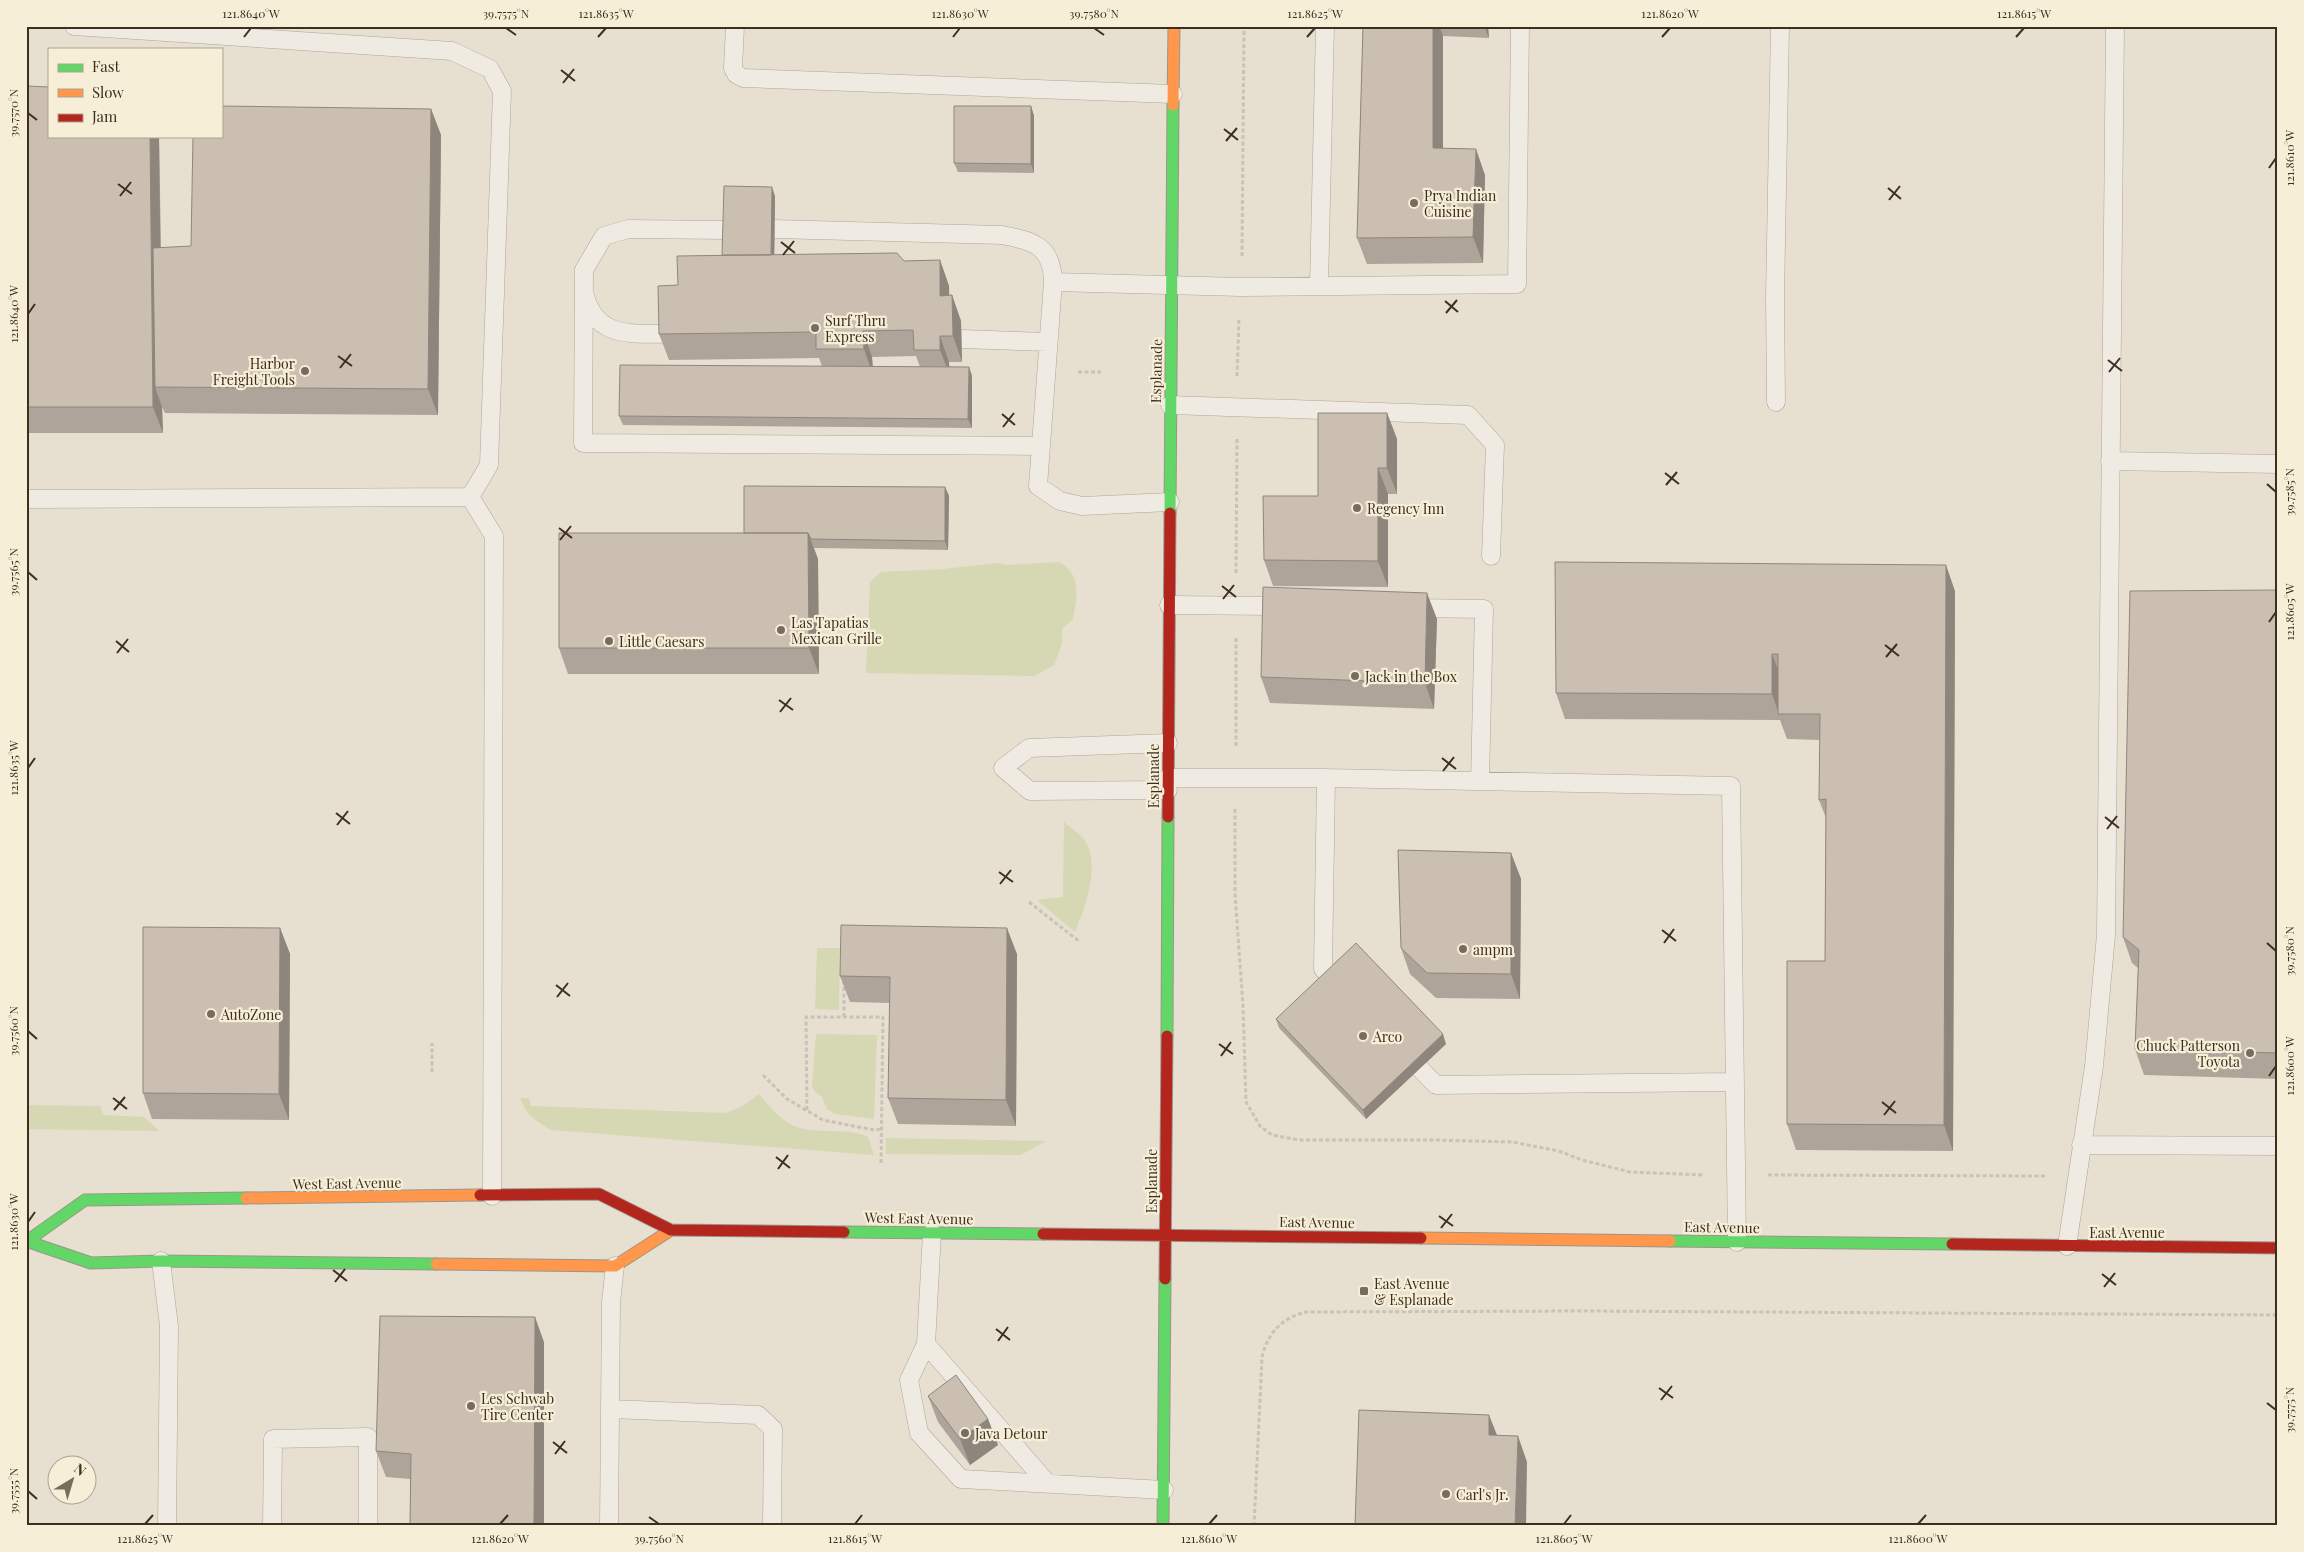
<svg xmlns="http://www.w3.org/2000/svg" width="2304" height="1552" font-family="'Playfair Display',serif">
<rect width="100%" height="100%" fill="#e7e0d1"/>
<path fill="#d6d7b3" d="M 1059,562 C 1082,573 1077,598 1073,619 L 1062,629 L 1062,644 L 1054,665 L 1034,676 L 866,673 L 870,582 L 881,572 L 943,569 L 998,563 L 1007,565 Z
M 1064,822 C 1070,827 1077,832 1082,837 C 1103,860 1085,908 1075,932 L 1037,900 L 1063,897 Z
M 817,948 L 840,948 L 839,1010 L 815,1009 Z
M 816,1034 L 877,1035 L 874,1119 L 835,1114 L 827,1109 L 822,1097 L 814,1091 L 812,1085 Z
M 759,1094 C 767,1103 776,1115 787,1122 C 811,1138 843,1125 868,1137 L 874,1155 L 551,1130 C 536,1121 526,1115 520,1098 L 529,1098 L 531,1106 L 726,1113 L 744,1105 Z
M 26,1105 L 100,1106 L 103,1115 L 144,1117 L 159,1131 L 26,1129 Z
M 886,1138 L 1046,1141 L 1021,1155 L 886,1154 Z"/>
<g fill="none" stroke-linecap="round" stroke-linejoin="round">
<g stroke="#ada599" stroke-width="19">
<path id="lane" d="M 74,26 L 452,51 L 490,69 L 502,91 L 489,465 L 470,497
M 735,26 L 733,68 L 736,74 L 743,78 L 1173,94
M 774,229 L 1002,235 C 1034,241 1052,246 1053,282 L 1038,486 L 1060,501 L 1082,506 L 1170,502
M 727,230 L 628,229 L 604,236 L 584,270 L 583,443 L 1041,446
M 1053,282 L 1241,287 L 1517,284 L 1520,26
M 1319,286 L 1325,26
M 585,296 C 597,339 632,333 668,334
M 962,339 L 1048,342
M 1776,402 L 1775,297 L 1780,26
M 1170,405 L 1468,415 L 1495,445 L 1491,556
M 2110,461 L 2278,464
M 26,499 L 470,497 L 494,536 L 492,1196
M 1169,605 L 1286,606
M 1410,608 L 1484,609 L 1480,781
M 1168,778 L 1326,778 L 1731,786 L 1737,1242
M 1326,778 L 1323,969 L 1342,988
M 1168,790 L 1030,791 L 1003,768 L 1029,748 L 1168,743
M 1403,1051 L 1436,1085 L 1735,1082
M 2081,1145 L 2278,1146
M 932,1233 L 926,1344 L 909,1380 L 919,1433 L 961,1479 L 1164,1490
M 2067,1246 L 2094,1066 L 2106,935 L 2115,26
M 161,1261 L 169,1326 L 167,1526
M 926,1344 L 1048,1484
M 611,1409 L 758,1415 L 773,1429 L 772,1526
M 272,1526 L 273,1439 L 368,1437 L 368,1526
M 609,1526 L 611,1302 L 615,1266"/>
</g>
<g stroke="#9c958a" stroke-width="13">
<path id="fast" d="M 1170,513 L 1173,105
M 1167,1036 L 1168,817
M 844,1232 L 1043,1234
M 26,1241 L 91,1263 L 161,1261 L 436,1264
M 27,1241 L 85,1200 L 246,1198
M 1670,1241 L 1952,1244
M 1163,1526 L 1165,1279"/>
</g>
<g stroke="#9c958a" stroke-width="13">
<path id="slow" d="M 1173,105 L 1174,26
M 246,1198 L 480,1195
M 1421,1238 L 1670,1241
M 436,1264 L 615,1266 L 671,1230"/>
</g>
<g stroke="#9c958a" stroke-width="13">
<path id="jam" d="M 1168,817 L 1170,513
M 480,1195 L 599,1194 L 671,1230 L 844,1232
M 1043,1234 L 1421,1238
M 1952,1244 L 2278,1248
M 1165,1279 L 1167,1036"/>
</g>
<path stroke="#c8c2b9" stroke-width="3" stroke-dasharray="4 2.5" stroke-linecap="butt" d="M 1242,256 L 1244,26
M 1078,372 L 1101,372
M 1237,376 L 1239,319
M 1236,573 L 1237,439
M 1236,746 L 1236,637
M 1235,809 L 1235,893 L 1243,1006 L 1246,1102 L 1260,1126 L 1272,1135 L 1299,1140 L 1432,1140 L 1513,1142 L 1559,1151 L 1582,1160 L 1630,1172 L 1705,1175
M 1029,902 L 1080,942
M 844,1017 L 844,982
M 432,1072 L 432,1043
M 763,1075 L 787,1099 L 823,1120 L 874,1130 L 881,1129
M 807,1110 L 806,1017 L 883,1017 L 881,1163
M 1768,1175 L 2045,1176
M 1254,1526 L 1262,1357 C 1268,1332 1283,1317 1307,1312 L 1585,1311 L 2278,1315"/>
<use href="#lane" stroke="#efebe3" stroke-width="18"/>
<use href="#fast" stroke="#63d668" stroke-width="11"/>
<use href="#slow" stroke="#ff974d" stroke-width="11"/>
<use href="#jam" stroke="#b3261e" stroke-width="11"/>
</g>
<path fill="#afa499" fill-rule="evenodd" d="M 1363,26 L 1488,26 L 1489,38 L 1443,36 L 1443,148 L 1485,175 L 1483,263 L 1367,264 L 1357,238 Z
M 26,86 L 49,136 L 159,136 L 161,248 L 191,246 L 431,109 L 441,135 L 438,415 L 165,413 L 162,407 L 163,433 L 26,433 Z
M 1031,106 L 1034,116 L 1034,173 L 958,172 L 954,163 Z
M 775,196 L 774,255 L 904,261 L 940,260 L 949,286 L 949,295 L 952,295 L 961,321 L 962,362 L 949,362 L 949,367 L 969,367 L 972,376 L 972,428 L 623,425 L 619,416 L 822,366 L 819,358 L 669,360 L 659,334 L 678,285 L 722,255 ZM 916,356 L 920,367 L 873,366 L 872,357 Z
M 1387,413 L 1397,439 L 1397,494 L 1388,494 L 1388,587 L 1273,586 L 1264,560 Z
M 945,487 L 949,496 L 948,550 L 814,548 L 818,559 L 819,674 L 568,674 L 559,648 L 744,533 Z
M 2278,590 L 2278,1079 L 2144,1075 L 2135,1049 L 2138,968 L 2132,963 L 2123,937 Z
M 1955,591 L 1953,1151 L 1796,1150 L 1787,1124 L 1825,961 L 1826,818 L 1819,800 L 1820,740 L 1787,739 L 1780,720 L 1565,719 L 1556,693 Z
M 1437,619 L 1434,709 L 1270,703 L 1261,677 Z
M 1511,853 L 1521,879 L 1520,999 L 1436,998 L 1410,974 L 1401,948 Z
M 280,928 L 290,954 L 289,1120 L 152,1119 L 143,1093 Z
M 1017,954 L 1016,1126 L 898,1124 L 888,1098 L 890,1003 L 850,1002 L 840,976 Z
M 1276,1019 L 1446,1044 L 1366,1119 L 1279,1028 Z
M 544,1342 L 544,1526 L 410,1526 L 410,1479 L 386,1477 L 376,1451 Z
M 928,1396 L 988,1419 L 998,1445 L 970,1465 L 938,1422 Z"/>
<path fill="#8e867d" d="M 1433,26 L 1439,26 L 1443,36 L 1443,174 L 1433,148 Z
M 1484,26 L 1488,26 L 1489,38 Z
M 1031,106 L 1034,116 L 1034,173 L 1031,164 Z
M 431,109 L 441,135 L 438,415 L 428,389 Z
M 150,136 L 159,136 L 162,387 L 155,387 L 162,407 L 163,433 L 153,407 Z
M 1476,149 L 1485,175 L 1483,263 L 1473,237 Z
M 772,187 L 775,196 L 774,280 L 770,271 Z
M 940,260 L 949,286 L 950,322 L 940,296 Z
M 952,295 L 961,321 L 962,362 L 953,336 Z
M 863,331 L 872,357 L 873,375 L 864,349 Z
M 940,336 L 949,362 L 950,376 L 940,350 Z
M 969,367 L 972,376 L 972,428 L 968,419 Z
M 1387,413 L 1397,439 L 1397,494 L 1387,468 Z
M 1378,468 L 1388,494 L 1388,587 L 1378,561 Z
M 945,487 L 949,496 L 948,550 L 945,541 Z
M 808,533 L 818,559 L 819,674 L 809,648 Z
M 1946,565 L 1955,591 L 1953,1151 L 1944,1125 Z
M 1427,593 L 1437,619 L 1434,709 L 1425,683 Z
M 1772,654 L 1782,680 L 1779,714 L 1772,694 Z
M 1511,853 L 1521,879 L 1520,999 L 1511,974 Z
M 280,928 L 290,954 L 289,1120 L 279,1094 Z
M 1007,928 L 1017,954 L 1016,1126 L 1006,1100 Z
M 1443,1034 L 1446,1044 L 1366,1119 L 1363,1110 Z
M 535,1317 L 544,1342 L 544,1526 L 534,1526 Z
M 1489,1415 L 1499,1440 L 1489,1435 Z
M 988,1419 L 998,1445 L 970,1465 L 960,1439 Z
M 1518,1436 L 1527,1462 L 1526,1526 L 1515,1526 Z"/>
<path fill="#cbbfb2" stroke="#8e867d" d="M 1363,26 L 1433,26 L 1433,148 L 1476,149 L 1473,237 L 1357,238 Z
M 26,86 L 49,87 L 49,136 L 150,136 L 153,407 L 26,407 Z
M 221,106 L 431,109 L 428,389 L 155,387 L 153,248 L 191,246 L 193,136 L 221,136 Z
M 954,106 L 1031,106 L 1031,164 L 954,163 Z
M 724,186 L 772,187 L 771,255 L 722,255 Z
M 897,253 L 904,261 L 940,260 L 940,296 L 952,295 L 953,336 L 940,336 L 940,350 L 914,350 L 913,330 L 863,331 L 864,349 L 816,349 L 816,332 L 659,334 L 658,286 L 678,285 L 677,256 Z
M 620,365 L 969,367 L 968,419 L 619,416 Z
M 1318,413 L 1387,413 L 1387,468 L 1378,468 L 1378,561 L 1264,560 L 1263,496 L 1318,496 Z
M 744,486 L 945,487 L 945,541 L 811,539 L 808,533 L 744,533 Z
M 559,533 L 808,533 L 809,648 L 559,648 Z
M 1555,562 L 1946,565 L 1944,1125 L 1787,1124 L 1787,961 L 1825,961 L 1826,799 L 1819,800 L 1820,714 L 1778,714 L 1778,654 L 1772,654 L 1772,694 L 1556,693 Z
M 1263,587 L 1427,593 L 1425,683 L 1261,677 Z
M 2278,590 L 2278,1053 L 2135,1049 L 2139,950 L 2123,937 L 2130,591 Z
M 1398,850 L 1511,853 L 1511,974 L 1427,973 L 1401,948 Z
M 841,925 L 1007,928 L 1006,1100 L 888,1098 L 890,977 L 840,976 Z
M 143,927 L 280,928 L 279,1094 L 143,1093 Z
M 1356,943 L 1443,1034 L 1363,1110 L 1276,1019 Z
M 380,1316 L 535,1317 L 534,1526 L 410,1526 L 411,1454 L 376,1451 Z
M 956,1375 L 988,1419 L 960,1439 L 928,1396 Z
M 1359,1410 L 1489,1415 L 1489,1435 L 1518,1436 L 1515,1526 L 1355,1526 Z"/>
<path fill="none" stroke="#3d2e20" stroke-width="2" d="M 506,28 L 516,35M 1094,28 L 1104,35M 244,37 L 251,28M 598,37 L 606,28M 953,37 L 960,28M 1307,37 L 1315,28M 1662,37 L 1670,28M 2016,37 L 2024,28M 561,70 L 575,81M 563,83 L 574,69M 28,113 L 37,120M 1224,129 L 1238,140M 1226,141 L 1237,128M 2269,168 L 2276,158M 118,184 L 132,194M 1888,188 L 1901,199M 120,196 L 131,182M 1889,200 L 1900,186M 781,242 L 795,253M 783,255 L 794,241M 1445,301 L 1458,312M 1446,313 L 1457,300M 28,314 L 35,304M 338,356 L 352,366M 2108,360 L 2122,371M 340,368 L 351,354M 2109,372 L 2120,358M 1002,414 L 1015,425M 1003,427 L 1014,413M 1665,473 L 1679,484M 2267,484 L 2276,492M 1666,485 L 1677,472M 559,528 L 572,538M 560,540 L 571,526M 28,572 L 37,580M 1222,586 L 1236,597M 1223,599 L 1234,585M 2269,622 L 2276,612M 116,641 L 129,652M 1885,645 L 1899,656M 117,653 L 128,639M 1886,657 L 1897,644M 779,700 L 793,710M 780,712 L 791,698M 1442,758 L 1456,769M 28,768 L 35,758M 1443,771 L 1454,757M 336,813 L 350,824M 2105,817 L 2119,828M 337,825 L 348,811M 2107,829 L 2117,816M 999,872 L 1013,882M 1000,884 L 1011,870M 1662,930 L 1676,941M 1664,943 L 1674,929M 2267,943 L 2276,951M 556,985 L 570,996M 557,997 L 568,983M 28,1031 L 37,1039M 1219,1044 L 1233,1054M 1221,1056 L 1231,1042M 2269,1076 L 2276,1066M 113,1098 L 127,1109M 1882,1102 L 1896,1113M 114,1110 L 125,1097M 1884,1115 L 1895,1101M 776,1157 L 790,1168M 778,1169 L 788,1155M 1439,1216 L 1453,1226M 28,1222 L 35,1212M 1441,1228 L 1452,1214M 333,1270 L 347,1281M 2102,1274 L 2116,1285M 335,1282 L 345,1269M 2104,1287 L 2115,1273M 996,1329 L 1010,1340M 998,1341 L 1008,1327M 1659,1388 L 1673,1398M 1661,1400 L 1672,1386M 2267,1403 L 2276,1410M 553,1442 L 567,1453M 555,1454 L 565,1441M 28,1491 L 37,1499M 649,1517 L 659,1524M 145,1524 L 153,1515M 500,1524 L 508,1515M 855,1524 L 862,1515M 1209,1524 L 1217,1515M 1564,1524 L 1571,1515M 1918,1524 L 1926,1515"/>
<g fill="#786c5e" stroke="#f7eed8" stroke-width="2">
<circle cx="1414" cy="203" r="5"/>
<circle cx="815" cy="328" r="5"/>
<circle cx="305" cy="371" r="5"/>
<circle cx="1357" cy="508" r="5"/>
<circle cx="781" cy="630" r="5"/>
<circle cx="609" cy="641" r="5"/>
<circle cx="1355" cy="676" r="5"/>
<circle cx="1463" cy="949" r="5"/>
<circle cx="211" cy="1014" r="5"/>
<circle cx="1363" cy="1036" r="5"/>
<circle cx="2250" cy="1053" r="5"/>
<rect x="1359" y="1286" width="10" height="10" rx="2.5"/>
<circle cx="471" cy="1406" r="5"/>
<circle cx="965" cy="1433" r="5"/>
<circle cx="1446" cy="1494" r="5"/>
</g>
<g text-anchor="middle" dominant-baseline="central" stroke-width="4.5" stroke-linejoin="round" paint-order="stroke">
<g font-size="14" fill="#3d2e20" stroke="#f7eed8" text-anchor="start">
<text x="1424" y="195">Prya Indian<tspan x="1424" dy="16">Cuisine</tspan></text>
<text x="825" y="320">Surf Thru<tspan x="825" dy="16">Express</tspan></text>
<text x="295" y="363" text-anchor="end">Harbor<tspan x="295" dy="16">Freight Tools</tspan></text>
<text x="1367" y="508">Regency Inn</text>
<text x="791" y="622">Las Tapatias<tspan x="791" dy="16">Mexican Grille</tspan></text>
<text x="619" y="641">Little Caesars</text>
<text x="1365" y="676">Jack in the Box</text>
<text x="1473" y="949">ampm</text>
<text x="221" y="1014">AutoZone</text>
<text x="1373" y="1036">Arco</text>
<text x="2240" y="1045" text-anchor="end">Chuck Patterson<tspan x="2240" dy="16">Toyota</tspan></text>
<text x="1374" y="1283">East Avenue<tspan x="1374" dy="16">&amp; Esplanade</tspan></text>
<text x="481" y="1398">Les Schwab<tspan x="481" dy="16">Tire Center</tspan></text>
<text x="975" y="1433">Java Detour</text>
<text x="1456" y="1494">Carl's Jr.</text>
</g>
<g font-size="14" fill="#3d2e20" stroke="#f7eed8">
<text transform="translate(1156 371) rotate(-89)">Esplanade</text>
<text transform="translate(1153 776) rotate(-90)">Esplanade</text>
<text transform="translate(1151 1181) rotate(-90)">Esplanade</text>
<text transform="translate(347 1183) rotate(-1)">West East Avenue</text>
<text transform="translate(919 1218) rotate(1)">West East Avenue</text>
<text transform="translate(1317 1222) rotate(1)">East Avenue</text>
<text transform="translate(1722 1227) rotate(1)">East Avenue</text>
<text x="2127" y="1232">East Avenue</text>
</g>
</g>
<rect width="2304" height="1552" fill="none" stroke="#f7eed8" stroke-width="55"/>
<rect x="48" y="48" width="175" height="90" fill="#f7eed8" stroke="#ada18e"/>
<rect x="58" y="64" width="25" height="8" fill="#63d668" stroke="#ada18e"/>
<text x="92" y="72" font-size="15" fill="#3d2e20">Fast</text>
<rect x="58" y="89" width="25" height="8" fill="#ff974d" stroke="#ada18e"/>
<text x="92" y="98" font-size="15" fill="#3d2e20">Slow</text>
<rect x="58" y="114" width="25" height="8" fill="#b3261e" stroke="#ada18e"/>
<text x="92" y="122" font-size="15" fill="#3d2e20">Jam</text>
<g transform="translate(72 1480) rotate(38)"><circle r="24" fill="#f7eed8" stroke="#ada18e"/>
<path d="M0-4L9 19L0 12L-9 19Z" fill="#786c5e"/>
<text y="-8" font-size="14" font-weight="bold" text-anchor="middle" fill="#3d2e20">N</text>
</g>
<rect x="28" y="28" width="2248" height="1496" fill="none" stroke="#3d2e20" stroke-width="2"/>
<g font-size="12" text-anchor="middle" fill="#3d2e20">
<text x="251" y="18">121.8640°W</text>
<text x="506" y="18">39.7575°N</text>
<text x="606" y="18">121.8635°W</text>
<text x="960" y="18">121.8630°W</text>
<text x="1094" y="18">39.7580°N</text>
<text x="1315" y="18">121.8625°W</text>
<text x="1670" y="18">121.8620°W</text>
<text x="2024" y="18">121.8615°W</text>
<text transform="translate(14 113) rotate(-90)" y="4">39.7570°N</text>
<text transform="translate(2290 158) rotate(-90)" y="4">121.8610°W</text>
<text transform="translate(14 314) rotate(-90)" y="4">121.8640°W</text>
<text transform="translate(2290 492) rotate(-90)" y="4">39.7585°N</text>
<text transform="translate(14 572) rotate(-90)" y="4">39.7565°N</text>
<text transform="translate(2290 612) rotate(-90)" y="4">121.8605°W</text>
<text transform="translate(14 768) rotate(-90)" y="4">121.8635°W</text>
<text transform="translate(2290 951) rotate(-90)" y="4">39.7580°N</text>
<text transform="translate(14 1031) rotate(-90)" y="4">39.7560°N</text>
<text transform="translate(2290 1066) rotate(-90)" y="4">121.8600°W</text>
<text transform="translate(14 1222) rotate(-90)" y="4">121.8630°W</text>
<text transform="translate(2290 1410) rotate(-90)" y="4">39.7575°N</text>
<text transform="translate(14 1491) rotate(-90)" y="4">39.7555°N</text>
<text x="145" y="1543">121.8625°W</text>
<text x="500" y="1543">121.8620°W</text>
<text x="659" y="1543">39.7560°N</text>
<text x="855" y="1543">121.8615°W</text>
<text x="1209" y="1543">121.8610°W</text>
<text x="1564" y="1543">121.8605°W</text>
<text x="1918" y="1543">121.8600°W</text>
</g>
</svg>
